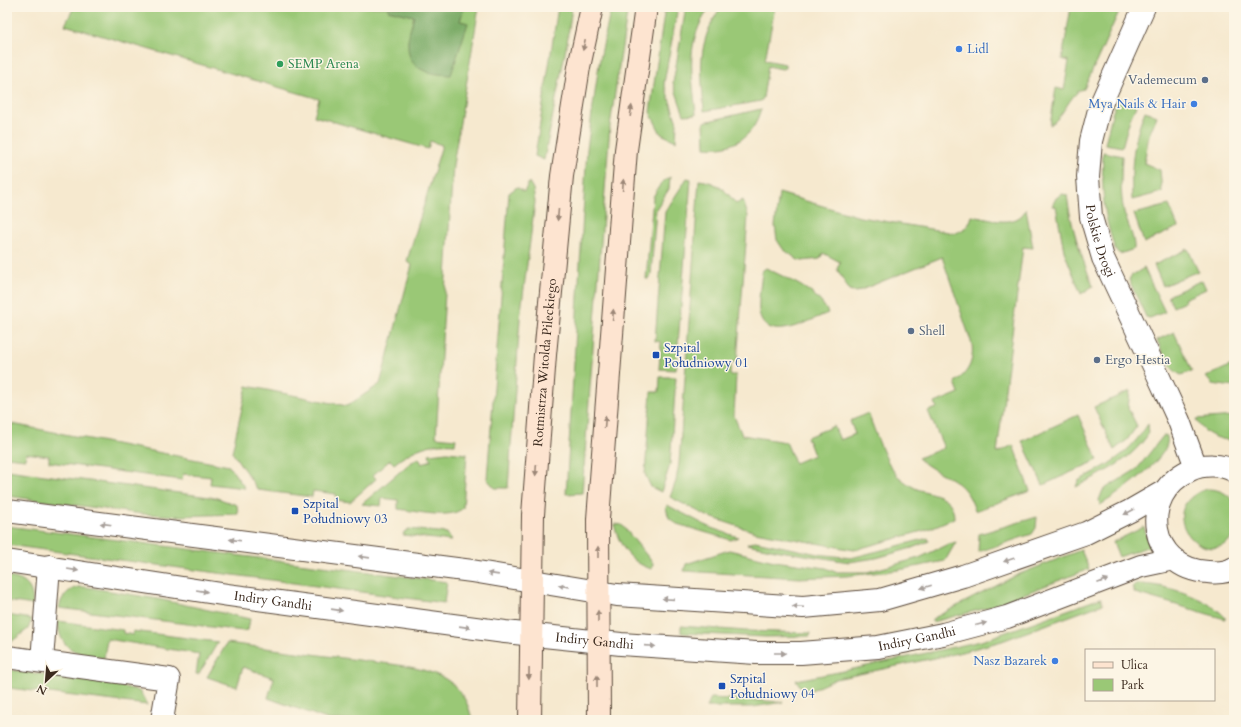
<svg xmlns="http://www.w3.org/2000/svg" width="1241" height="727" font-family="Cardo,serif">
<rect width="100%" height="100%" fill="#fcf5e5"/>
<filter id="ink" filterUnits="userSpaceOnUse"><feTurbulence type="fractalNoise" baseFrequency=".025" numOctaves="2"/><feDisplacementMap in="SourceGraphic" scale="8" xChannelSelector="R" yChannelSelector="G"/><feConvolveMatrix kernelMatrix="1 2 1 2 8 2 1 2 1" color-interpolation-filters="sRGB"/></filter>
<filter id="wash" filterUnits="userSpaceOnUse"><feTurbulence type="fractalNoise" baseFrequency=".012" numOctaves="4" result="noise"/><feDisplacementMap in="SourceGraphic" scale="16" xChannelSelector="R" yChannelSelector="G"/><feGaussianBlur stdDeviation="0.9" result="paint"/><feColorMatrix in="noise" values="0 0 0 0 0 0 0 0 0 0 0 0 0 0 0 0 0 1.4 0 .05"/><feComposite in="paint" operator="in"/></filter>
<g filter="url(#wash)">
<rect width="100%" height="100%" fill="#f6e9cf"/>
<path fill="#9ac876" stroke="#6a794a" d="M 74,7 L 389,7 L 388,10 L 414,16 L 408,43 L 467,23 L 460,21 L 464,7 L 479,7 L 453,165 L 436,437 L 456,439 L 455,444 C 430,442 413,449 394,464 L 390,460 L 373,475 L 376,479 L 350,502 L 336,500 L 336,494 L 313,491 L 312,497 L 258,490 L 232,452 L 247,386 L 347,406 L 380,384 L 412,265 L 407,261 L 442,145 L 430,141 L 428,149 L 314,116 L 319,99 L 65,25 Z
M 558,7 L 572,7 L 567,43 L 544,160 L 535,156 Z
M 611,7 L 628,7 L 610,126 L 606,177 L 582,493 L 566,494 L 587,149 L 599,64 Z
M 665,7 L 678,7 L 664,83 L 677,123 L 676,141 L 661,134 L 650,112 Z
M 686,7 L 710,7 C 684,44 692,71 696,114 L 684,115 L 673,83 Z
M 721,7 L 775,7 L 765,60 L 785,64 L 785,68 L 782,69 L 768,66 L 763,98 L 761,101 L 704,111 C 701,69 696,44 721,7 Z
M 1071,7 L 1121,7 L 1084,89 C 1071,91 1064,117 1050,125 L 1056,88 L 1064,90 L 1069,61 L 1062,59 Z
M 1118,98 L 1136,106 L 1130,119 L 1122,147 L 1105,144 L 1112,114 Z
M 761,109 C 754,137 733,150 705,147 L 704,122 Z
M 1145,111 L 1157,116 L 1149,135 L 1144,163 L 1160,170 L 1162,192 L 1132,200 C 1131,166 1132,144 1145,111 Z
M 1103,152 L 1122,156 C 1121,175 1120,193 1124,212 C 1127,223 1135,238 1134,249 L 1120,254 C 1114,251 1113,242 1111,236 C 1102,208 1102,182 1103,152 Z
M 670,177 L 669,189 L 656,209 L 651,274 L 648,279 L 646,279 L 653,197 L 661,183 Z
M 687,178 L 691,179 L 676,370 L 659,369 L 661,342 L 655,341 L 665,212 Z
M 699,180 C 717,182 726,190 736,204 L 743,200 L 748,216 L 737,362 L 731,362 L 730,375 L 736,375 L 734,416 L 742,435 L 786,442 L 795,463 L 814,455 L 807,437 L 834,426 L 840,440 L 855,434 L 850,421 L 868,413 C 874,428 887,468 899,477 C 905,482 913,488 920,490 C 937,495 954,497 954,518 L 926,530 L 854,550 L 755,532 L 707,516 L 670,497 L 676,481 L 679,463 Z
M 529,182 L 533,189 L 535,202 L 520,319 L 508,488 L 495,488 L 487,479 L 509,193 L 517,187 L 524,192 Z
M 779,193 L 860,217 L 954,233 C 965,231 969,226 972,216 C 989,219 1017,229 1026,209 L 1033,248 L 1023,247 L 997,453 L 1013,445 L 1030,491 L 975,511 C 964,474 942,480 918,458 L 944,448 L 928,411 L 937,408 L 935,403 L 959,393 L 955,382 C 969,372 974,361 972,344 L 942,257 L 856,292 L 849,290 L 837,269 L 840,262 L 823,253 L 820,259 L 802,261 L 798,260 L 783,249 L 777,240 L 775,226 Z
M 1062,194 L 1067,195 C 1071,227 1081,256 1093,286 L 1081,294 L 1064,251 L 1056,206 L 1052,206 L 1056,198 Z
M 1169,205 L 1178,227 L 1144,243 L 1134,214 Z
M 1188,249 L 1198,271 L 1163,286 L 1154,265 Z
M 766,268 C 787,279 818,290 828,313 C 810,320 763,347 759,311 C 758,299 761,284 762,271 Z
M 1144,268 L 1165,312 L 1150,318 L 1146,317 L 1129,280 L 1131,276 Z
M 1202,280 L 1206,289 L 1184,299 L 1185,302 L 1173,307 L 1168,296 Z
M 1174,332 L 1192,371 L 1181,375 C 1167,368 1163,353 1157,340 Z
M 1234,364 L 1234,387 L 1212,384 L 1206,377 Z
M 660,377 L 676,377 L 670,465 L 661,492 L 651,487 L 645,474 L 651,392 L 659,392 Z
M 1130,391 L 1128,408 L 1137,426 L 1127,440 L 1114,450 L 1094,407 Z
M 1078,415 L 1098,460 L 1043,485 L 1022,441 Z
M 1234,416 L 1234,441 C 1217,439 1204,435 1196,419 Z
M 7,423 L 229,466 L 245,488 L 210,484 L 211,477 L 183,474 L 182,480 L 49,462 L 49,456 L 26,453 L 25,459 L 7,457 Z
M 1148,424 L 1149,433 C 1131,461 1104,472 1076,487 L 1078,481 C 1110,464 1128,455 1148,424 Z
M 1166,435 C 1178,453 1115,497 1100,505 L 1099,500 L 1103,490 L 1137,469 L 1163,436 Z
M 447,452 L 467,454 L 463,508 C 451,520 415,511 398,509 L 398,500 L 382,498 L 381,506 L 362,504 L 410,463 L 419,458 L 422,464 L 431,460 L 429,454 Z
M 7,470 L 217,498 L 237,505 L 238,514 L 179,516 L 142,514 L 7,496 Z
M 1206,489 C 1219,489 1225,492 1234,501 L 1234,535 C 1207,575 1149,510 1206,489 Z
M 667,505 L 711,528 L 738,537 L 731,540 L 677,524 L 669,518 L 666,508 Z
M 1037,517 L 1036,528 L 1032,534 L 978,552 L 979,534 Z
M 614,524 L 622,525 L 653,563 L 652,569 C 630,563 619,545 614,524 Z
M 7,526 L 447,582 L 444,603 L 7,545 Z
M 1144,527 L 1150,546 L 1119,557 L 1113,542 Z
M 409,529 L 447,533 L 451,541 L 403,535 L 404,532 Z
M 928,538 L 929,541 L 912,548 L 876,558 L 849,562 L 780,551 L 747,544 L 755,541 L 818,554 L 851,558 Z
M 956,542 L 945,561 L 899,570 L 847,576 L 799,578 L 684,571 L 686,564 L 729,550 L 774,561 L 826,568 L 835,572 L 867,572 L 919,558 L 946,545 Z
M 1081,550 L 1089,569 L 987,608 L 932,622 L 932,619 L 1017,575 Z
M 7,577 C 25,579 33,586 33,605 L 7,601 Z
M 1138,584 C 1164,584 1207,597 1225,617 L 1225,619 L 1135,593 L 1132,587 Z
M 78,587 L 86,587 L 158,599 L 250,619 L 248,630 L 243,631 L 59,608 C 61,598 67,590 78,587 Z
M 1101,598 L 1103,604 L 1002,641 L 958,653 L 836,679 L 809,691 L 801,687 L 796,680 L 844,671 L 981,641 Z
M 7,615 L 32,619 L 28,629 L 7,645 Z
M 58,621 L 123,630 L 123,633 L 133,635 L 133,631 L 218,642 L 199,674 L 196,674 L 199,654 L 107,639 L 104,658 C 79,654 59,652 58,621 Z
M 681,626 L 745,631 L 811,633 L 810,636 L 766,637 L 681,633 Z
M 227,643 C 271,649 314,654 358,660 C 386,664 419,665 444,678 C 460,687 469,703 472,720 L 329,720 L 268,698 L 274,678 L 243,667 L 237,687 L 207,677 Z
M 11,670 L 102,682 L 137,690 L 141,693 L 147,705 L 9,688 Z
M 711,698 L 783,702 L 753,707 L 706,707 Z"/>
<path fill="#7bac67" stroke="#5b6b42" d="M 389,7 L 464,7 L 460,21 L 468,23 L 451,75 C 429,74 407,71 408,43 C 408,35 412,25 414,16 L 388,10 Z"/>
</g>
<g filter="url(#ink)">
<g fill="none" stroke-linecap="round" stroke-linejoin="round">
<g stroke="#574739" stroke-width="24">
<g id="minor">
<path id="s1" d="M 1144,7 L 1100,106 L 1091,141 L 1088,177 L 1091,217 L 1103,258 L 1157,373 L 1179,421 L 1196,467"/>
<path d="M 7,657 L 169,679 L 162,720"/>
<path d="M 42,661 L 49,566"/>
</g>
</g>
<g stroke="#574739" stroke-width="24">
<g id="tertiary">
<path d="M 1234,471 C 1222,464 1203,464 1190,470 C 1137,495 1149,569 1208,572 C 1217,573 1226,573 1234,568"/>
<path d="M 7,511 L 472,571 L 617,595 L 803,607 L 880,600 L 963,576 L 1086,533 L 1130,511 L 1163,492"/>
<path id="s2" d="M 7,561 L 228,595 L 505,632 L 621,644 L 756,653 L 801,653 L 878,647 L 943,634 L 1007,617 L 1141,566 L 1174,559"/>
</g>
</g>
<g stroke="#574739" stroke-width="24">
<g id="secondary">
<path id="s3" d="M 530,720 L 533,515 L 545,355 L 562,176 L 579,67 L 592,7"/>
<path d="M 599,720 L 598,519 L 626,150 L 646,7"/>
</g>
</g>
<use href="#minor" stroke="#fff" stroke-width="22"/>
<use href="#tertiary" stroke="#fff" stroke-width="22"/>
<use href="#secondary" stroke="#fde4d0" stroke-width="22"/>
</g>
<defs><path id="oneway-solid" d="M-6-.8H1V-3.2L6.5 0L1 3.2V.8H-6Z"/></defs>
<g fill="#9c8777">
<use href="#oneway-solid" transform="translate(584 45) rotate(102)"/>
<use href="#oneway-solid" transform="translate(631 111) rotate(-82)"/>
<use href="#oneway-solid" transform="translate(623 185) rotate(-86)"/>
<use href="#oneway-solid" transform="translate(558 215) rotate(95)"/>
<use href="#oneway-solid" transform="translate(613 315) rotate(-86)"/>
<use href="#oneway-solid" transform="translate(605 422) rotate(-85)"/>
<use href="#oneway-solid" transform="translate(536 470) rotate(94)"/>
<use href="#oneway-solid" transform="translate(598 552) rotate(-90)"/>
<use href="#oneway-solid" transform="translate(598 616) rotate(-90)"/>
<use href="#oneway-solid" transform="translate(529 674) rotate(91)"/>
<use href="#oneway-solid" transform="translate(597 681) rotate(-90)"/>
</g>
<g fill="#a79f9a">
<use href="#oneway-solid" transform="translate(1129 512) rotate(152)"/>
<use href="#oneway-solid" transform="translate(106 524) rotate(-173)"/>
<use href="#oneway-solid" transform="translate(235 540) rotate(-173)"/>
<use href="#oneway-solid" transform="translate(364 557) rotate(-172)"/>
<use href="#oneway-solid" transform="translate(1009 560) rotate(161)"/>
<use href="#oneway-solid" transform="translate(73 570) rotate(9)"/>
<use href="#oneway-solid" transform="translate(493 574) rotate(-172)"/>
<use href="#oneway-solid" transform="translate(1103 581) rotate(-21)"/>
<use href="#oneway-solid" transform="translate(564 586) rotate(-171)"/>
<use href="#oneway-solid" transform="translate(926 587) rotate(164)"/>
<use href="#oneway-solid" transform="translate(202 591) rotate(9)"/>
<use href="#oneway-solid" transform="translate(668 599) rotate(-176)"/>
<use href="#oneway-solid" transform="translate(798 607) rotate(-177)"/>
<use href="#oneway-solid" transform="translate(337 610) rotate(8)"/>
<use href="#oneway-solid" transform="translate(981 624) rotate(-14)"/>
<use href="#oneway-solid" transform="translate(465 627) rotate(8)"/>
<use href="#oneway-solid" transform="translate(650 646) rotate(4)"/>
<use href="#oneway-solid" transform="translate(780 653)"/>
</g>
</g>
<g fill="#3f7fe0" stroke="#fcf5e5" stroke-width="1.5">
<circle cx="959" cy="49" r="4"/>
<circle cx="1194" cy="104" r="4"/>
<circle cx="1055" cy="661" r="4"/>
</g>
<circle fill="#2e9e5b" stroke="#fcf5e5" stroke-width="1.5" cx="280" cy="64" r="4"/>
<g fill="#5c6f8a" stroke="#fcf5e5" stroke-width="1.5">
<circle cx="1205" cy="80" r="4"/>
<circle cx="911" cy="331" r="4"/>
<circle cx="1097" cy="360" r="4"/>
</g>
<g fill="#1a4fb4" stroke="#fcf5e5" stroke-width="1.5">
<rect x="652" y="351" width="8" height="8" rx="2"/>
<rect x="291" y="507" width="8" height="8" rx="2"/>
<rect x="718" y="682" width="8" height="8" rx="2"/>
</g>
<g text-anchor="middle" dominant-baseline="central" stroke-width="3" stroke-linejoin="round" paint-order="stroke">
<g font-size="13" fill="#366cbe" stroke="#fcf5e5" text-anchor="end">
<text x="967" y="49" text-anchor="start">Lidl</text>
<text x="1186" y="104">Mya Nails &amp; Hair</text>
<text x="1047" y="661">Nasz Bazarek</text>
</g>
<g font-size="13" fill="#27864d" stroke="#fcf5e5" text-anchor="start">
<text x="288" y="64">SEMP Arena</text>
</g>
<g font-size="13" fill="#4e5e75" stroke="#fcf5e5" text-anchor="start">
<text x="1197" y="80" text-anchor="end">Vademecum</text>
<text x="919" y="331">Shell</text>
<text x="1105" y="360">Ergo Hestia</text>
</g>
<g font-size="13" fill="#3b2a1e" stroke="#fcf5e5">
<text stroke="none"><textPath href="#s1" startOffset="246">Polskie Drogi</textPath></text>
<text stroke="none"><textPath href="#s3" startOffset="358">Rotmistrza Witolda Pileckiego</textPath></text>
<text stroke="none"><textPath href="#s2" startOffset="269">Indiry Gandhi</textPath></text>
<text stroke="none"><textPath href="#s2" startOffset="917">Indiry Gandhi</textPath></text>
<text stroke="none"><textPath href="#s2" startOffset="593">Indiry Gandhi</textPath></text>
</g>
<g font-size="13" fill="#164399" stroke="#fcf5e5" text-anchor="start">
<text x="664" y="348">Szpital<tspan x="664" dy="15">Południowy 01</tspan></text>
<text x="303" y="504">Szpital<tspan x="303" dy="15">Południowy 03</tspan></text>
<text x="730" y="679">Szpital<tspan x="730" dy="15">Południowy 04</tspan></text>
</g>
</g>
<rect width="1241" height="727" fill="none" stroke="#fcf5e5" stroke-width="24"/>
<rect x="1085" y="649" width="130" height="52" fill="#fcf5e5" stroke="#afa495"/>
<rect x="1093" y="662" width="20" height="6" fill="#fde4d0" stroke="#afa495"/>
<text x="1121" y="669" font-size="12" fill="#3b2a1e">Ulica</text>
<rect x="1093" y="679" width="20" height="12" fill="#9ac876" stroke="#afa495"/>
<text x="1121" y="689" font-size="12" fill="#3b2a1e">Park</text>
<g transform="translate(46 681) rotate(206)" stroke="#fcf5e5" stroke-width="3" paint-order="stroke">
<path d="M0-3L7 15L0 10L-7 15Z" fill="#3b2a1e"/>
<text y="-6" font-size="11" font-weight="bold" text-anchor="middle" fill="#3b2a1e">N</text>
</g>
</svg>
